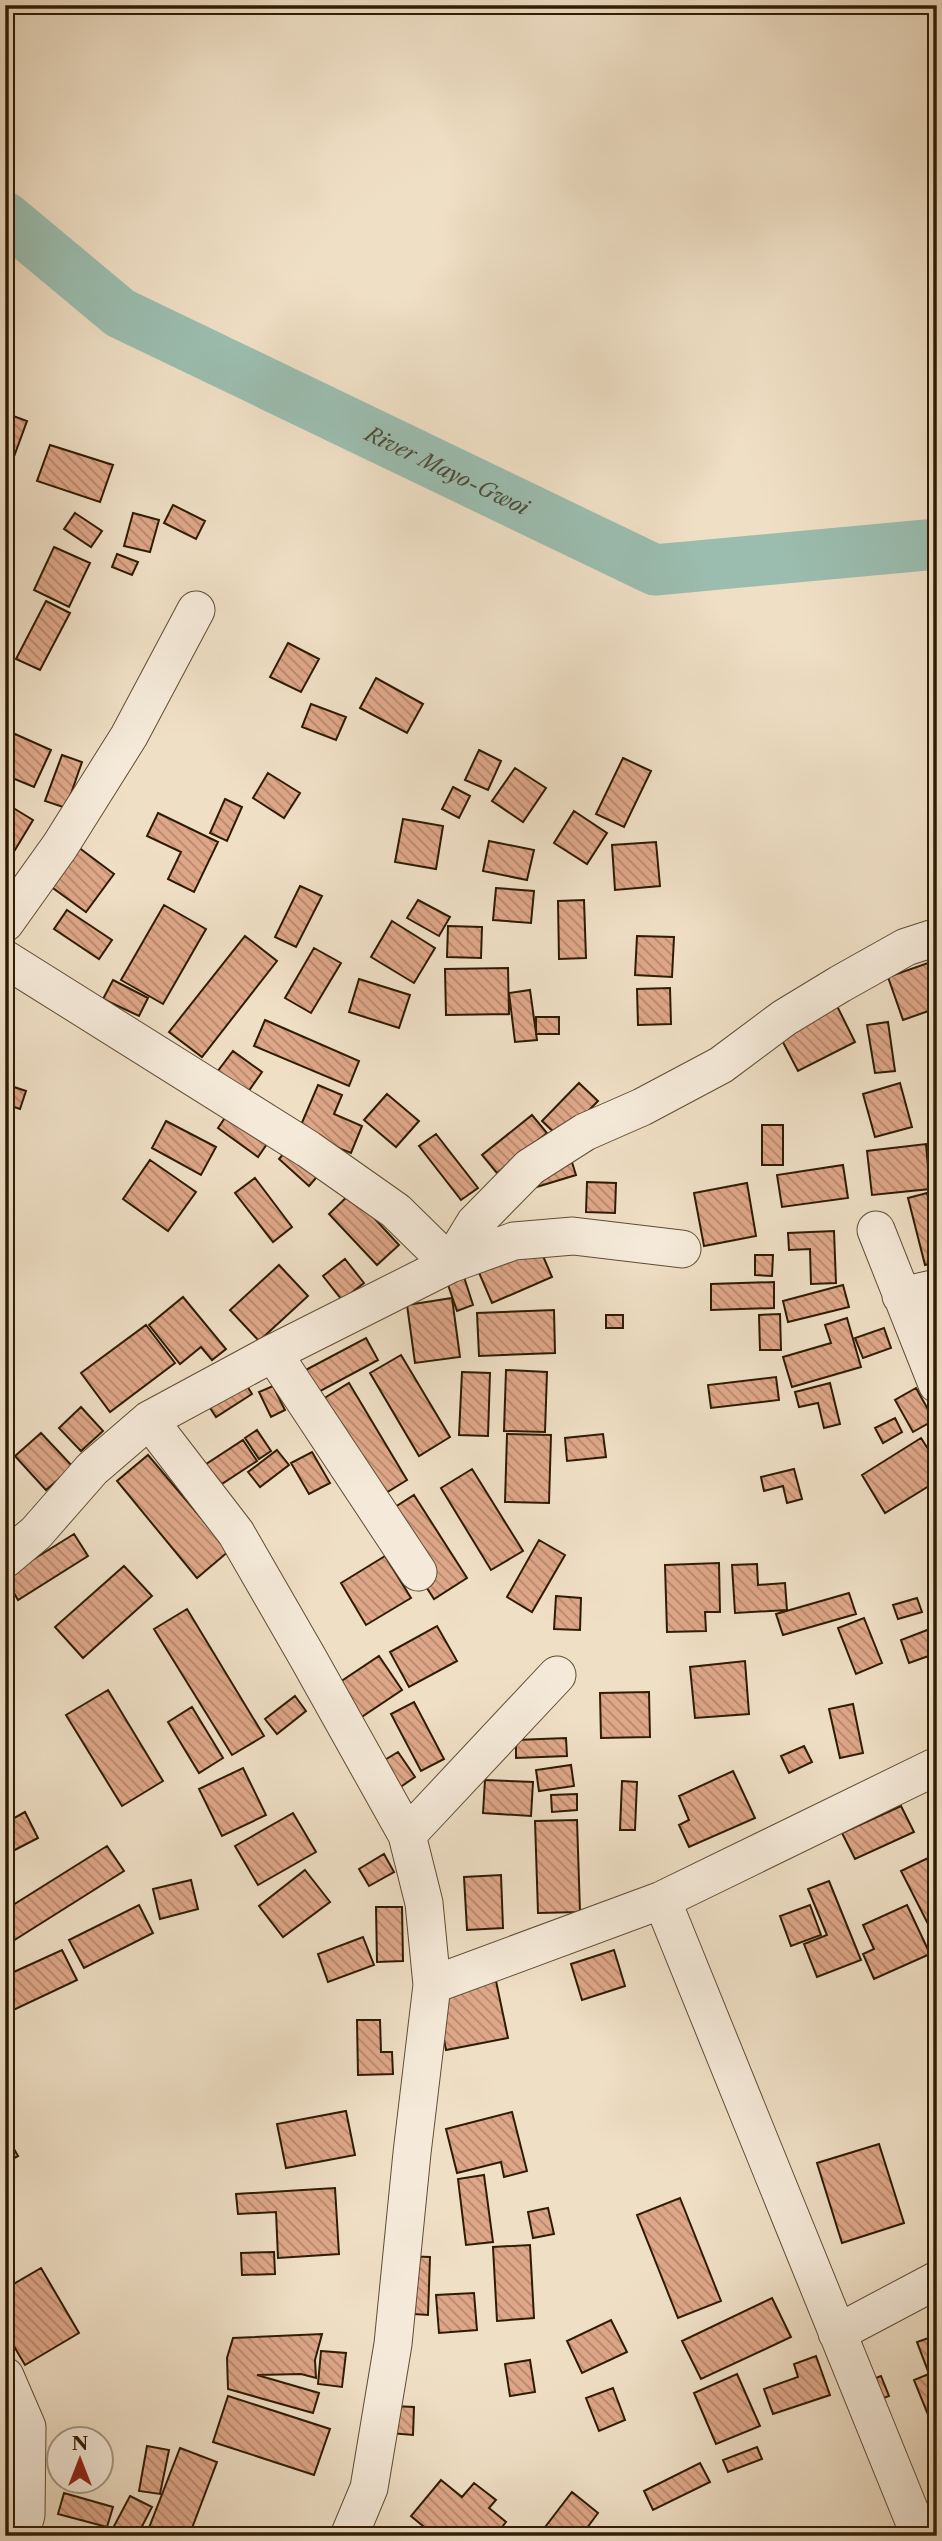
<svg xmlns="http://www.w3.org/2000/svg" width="942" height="2541" font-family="'Libre Caslon Text',serif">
<defs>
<pattern id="building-back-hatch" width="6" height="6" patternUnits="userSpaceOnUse" patternTransform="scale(1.75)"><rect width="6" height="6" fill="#dfa789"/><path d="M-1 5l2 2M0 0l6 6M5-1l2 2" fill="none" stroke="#b5876e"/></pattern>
</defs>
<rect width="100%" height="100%" fill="#efdfc5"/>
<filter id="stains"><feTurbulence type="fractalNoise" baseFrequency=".00286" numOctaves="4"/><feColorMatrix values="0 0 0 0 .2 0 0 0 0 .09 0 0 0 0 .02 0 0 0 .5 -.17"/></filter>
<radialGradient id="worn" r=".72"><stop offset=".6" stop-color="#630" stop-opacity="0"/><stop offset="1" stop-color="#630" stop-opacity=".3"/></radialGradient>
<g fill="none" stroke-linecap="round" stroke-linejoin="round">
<path stroke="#9bbdaf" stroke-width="51" id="s1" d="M 5,217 L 120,313 L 655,570 L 937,544"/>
</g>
<path fill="url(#building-back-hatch)" stroke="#2f1c03" stroke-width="2" d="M 5,413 L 27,421 L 5,481 Z
M 50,445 L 113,465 L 100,502 L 37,481 Z
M 173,505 L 205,521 L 196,539 L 164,523 Z
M 75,513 L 102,531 L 91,547 L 64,529 Z
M 133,513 L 159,520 L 150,552 L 124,546 Z
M 54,547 L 90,563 L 69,607 L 34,590 Z
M 117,554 L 138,562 L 132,575 L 112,567 Z
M 5,581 L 13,583 L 8,601 L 5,600 Z
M 46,601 L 70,613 L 40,670 L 16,659 Z
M 288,643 L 319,659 L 301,692 L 270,677 Z
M 376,678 L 423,704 L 407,733 L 360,708 Z
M 311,704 L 346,717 L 336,740 L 302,727 Z
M 15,734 L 51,750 L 34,787 L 5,775 L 5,756 Z
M 479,750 L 501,761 L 488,790 L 465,780 Z
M 62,755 L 82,762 L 66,808 L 45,801 Z
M 623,758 L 651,771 L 624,827 L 596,814 Z
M 515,768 L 546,788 L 523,822 L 492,801 Z
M 268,773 L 300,793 L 284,818 L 253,798 Z
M 453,787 L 470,796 L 459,818 L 442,809 Z
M 225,799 L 242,807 L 227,841 L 210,833 Z
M 5,803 L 33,820 L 15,850 L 5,844 Z
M 574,811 L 607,833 L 587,864 L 554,843 Z
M 158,813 L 218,842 L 194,892 L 168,879 L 181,852 L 147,836 Z
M 403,819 L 443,826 L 436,869 L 395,862 Z
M 489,841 L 534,850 L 527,880 L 483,871 Z
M 656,842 L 660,886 L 615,890 L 612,845 Z
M 74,844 L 114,874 L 86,912 L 46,883 Z
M 300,886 L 322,896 L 296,947 L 275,937 Z
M 496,888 L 534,891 L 531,923 L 493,920 Z
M 418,900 L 450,917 L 439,936 L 407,918 Z
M 584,900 L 586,958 L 559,959 L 558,901 Z
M 164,905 L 206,929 L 163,1004 L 121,980 Z
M 67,910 L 112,940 L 99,959 L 54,929 Z
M 392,921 L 435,948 L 414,983 L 371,957 Z
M 448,926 L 482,927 L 481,958 L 447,957 Z
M 245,936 L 277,961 L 202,1057 L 169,1032 Z
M 637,936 L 674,937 L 672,977 L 635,975 Z
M 314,948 L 341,963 L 311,1013 L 285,998 Z
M 928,963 L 937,989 L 937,1008 L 903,1020 L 888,977 Z
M 508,968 L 509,1014 L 446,1015 L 445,969 Z
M 359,979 L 410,995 L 399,1028 L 349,1012 Z
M 113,980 L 148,998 L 139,1016 L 103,999 Z
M 670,988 L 671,1024 L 638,1025 L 637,989 Z
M 530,990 L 537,1040 L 515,1042 L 509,993 Z
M 833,998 L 855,1042 L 798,1071 L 775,1027 Z
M 536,1017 L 559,1017 L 559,1034 L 536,1034 Z
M 265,1020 L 359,1061 L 349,1086 L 254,1046 Z
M 888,1022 L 895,1071 L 875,1073 L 867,1025 Z
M 233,1051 L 262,1072 L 241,1102 L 211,1080 Z
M 579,1083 L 598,1101 L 561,1139 L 542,1121 Z
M 900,1083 L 912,1127 L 875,1137 L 863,1094 Z
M 5,1084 L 26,1091 L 20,1109 L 5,1104 Z
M 937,1084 L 937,1126 L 936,1126 L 928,1086 Z
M 318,1085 L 342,1095 L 334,1114 L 362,1126 L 351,1153 L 298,1132 Z
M 387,1094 L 419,1121 L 396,1147 L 364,1120 Z
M 229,1112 L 269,1141 L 258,1157 L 218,1128 Z
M 532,1115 L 547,1133 L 497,1173 L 482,1155 Z
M 166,1121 L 216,1147 L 201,1175 L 152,1148 Z
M 762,1125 L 783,1125 L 783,1165 L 762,1165 Z
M 436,1134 L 478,1188 L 461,1200 L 419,1146 Z
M 292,1144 L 322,1171 L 309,1186 L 279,1159 Z
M 926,1144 L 930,1189 L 872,1195 L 867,1151 Z
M 570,1156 L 576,1175 L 530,1189 Z
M 150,1160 L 196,1192 L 168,1231 L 123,1199 Z
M 843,1165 L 848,1198 L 782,1207 L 777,1175 Z
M 255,1178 L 292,1227 L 273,1242 L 235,1193 Z
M 587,1182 L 616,1183 L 615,1213 L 586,1212 Z
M 747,1183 L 756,1236 L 704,1246 L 694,1193 Z
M 351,1193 L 399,1245 L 377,1265 L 329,1214 Z
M 927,1193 L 937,1231 L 937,1262 L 925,1265 L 908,1198 Z
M 834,1231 L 836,1283 L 811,1284 L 810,1249 L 789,1250 L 788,1233 Z
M 537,1242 L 552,1277 L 492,1303 L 477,1268 Z
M 755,1255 L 773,1255 L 772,1276 L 755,1275 Z
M 345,1259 L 364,1283 L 342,1300 L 323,1276 Z
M 279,1265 L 308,1296 L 259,1341 L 230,1310 Z
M 464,1277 L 473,1305 L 457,1311 L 447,1282 Z
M 774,1282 L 774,1308 L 711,1310 L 711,1284 Z
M 843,1285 L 849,1307 L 788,1322 L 783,1301 Z
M 183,1297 L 226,1349 L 212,1360 L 201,1347 L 180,1364 L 149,1325 Z
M 452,1298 L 460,1357 L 415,1363 L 407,1305 Z
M 554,1310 L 555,1353 L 479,1356 L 477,1313 Z
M 780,1314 L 781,1350 L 760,1350 L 759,1315 Z
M 606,1315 L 623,1315 L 623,1328 L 606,1328 Z
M 847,1318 L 861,1367 L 792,1387 L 783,1357 L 831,1343 L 825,1325 Z
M 146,1325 L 175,1363 L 110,1412 L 81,1373 Z
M 884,1328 L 891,1348 L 863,1358 L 855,1338 Z
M 366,1338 L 378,1360 L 313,1395 L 300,1373 Z
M 401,1355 L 450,1437 L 419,1456 L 370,1373 Z
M 506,1370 L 547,1372 L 545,1432 L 504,1431 Z
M 462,1372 L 490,1373 L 488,1436 L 459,1435 Z
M 239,1373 L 252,1394 L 216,1417 L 203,1397 Z
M 776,1377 L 779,1400 L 711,1408 L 708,1385 Z
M 349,1383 L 407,1480 L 376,1499 L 318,1402 Z
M 830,1383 L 840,1424 L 824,1428 L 818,1403 L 799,1407 L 795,1392 Z
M 273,1386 L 285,1410 L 271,1417 L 259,1392 Z
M 916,1388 L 934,1420 L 913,1432 L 895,1400 Z
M 81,1407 L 103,1431 L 81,1451 L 59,1428 Z
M 895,1418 L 902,1432 L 883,1443 L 875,1428 Z
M 257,1430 L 271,1451 L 259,1459 L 245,1438 Z
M 41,1433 L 73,1467 L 46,1490 L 15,1456 Z
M 507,1434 L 551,1435 L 549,1503 L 505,1502 Z
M 603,1434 L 606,1457 L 567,1461 L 565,1438 Z
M 921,1438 L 937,1463 L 937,1481 L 885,1513 L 862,1475 Z
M 243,1440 L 257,1461 L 211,1491 L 197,1470 Z
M 277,1450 L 289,1465 L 260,1487 L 248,1472 Z
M 312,1452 L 330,1483 L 309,1494 L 291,1463 Z
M 148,1455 L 229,1551 L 197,1578 L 117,1481 Z
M 472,1469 L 523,1551 L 491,1570 L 441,1488 Z
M 794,1469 L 802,1499 L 787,1503 L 783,1486 L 764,1491 L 761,1477 Z
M 414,1495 L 467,1578 L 434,1599 L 381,1516 Z
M 74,1534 L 88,1556 L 18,1600 L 5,1577 Z
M 539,1540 L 565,1555 L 532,1612 L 507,1597 Z
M 385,1556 L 411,1598 L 366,1625 L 341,1583 Z
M 719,1563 L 720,1612 L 705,1612 L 706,1631 L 667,1632 L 665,1565 Z
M 757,1564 L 758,1585 L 785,1583 L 787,1610 L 735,1613 L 732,1565 Z
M 124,1566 L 152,1596 L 83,1658 L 55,1627 Z
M 849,1593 L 856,1614 L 783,1635 L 776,1614 Z
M 556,1596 L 581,1598 L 580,1630 L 554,1629 Z
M 917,1598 L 922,1612 L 898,1619 L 893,1605 Z
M 187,1609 L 264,1736 L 232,1755 L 154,1629 Z
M 864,1618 L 882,1663 L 856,1674 L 838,1628 Z
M 437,1626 L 457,1661 L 409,1687 L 390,1652 Z
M 935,1627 L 937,1653 L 909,1663 L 901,1640 Z
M 379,1656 L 402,1690 L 360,1718 L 337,1684 Z
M 745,1661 L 749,1714 L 695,1718 L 690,1667 Z
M 108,1690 L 163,1781 L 122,1806 L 66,1715 Z
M 649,1692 L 650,1737 L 601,1738 L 600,1693 Z
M 295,1696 L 306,1711 L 277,1734 L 265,1719 Z
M 414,1702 L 444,1759 L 421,1771 L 391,1714 Z
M 853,1704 L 863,1753 L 840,1758 L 829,1709 Z
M 192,1707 L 223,1758 L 199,1773 L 168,1722 Z
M 566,1738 L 567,1756 L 516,1758 L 516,1740 Z
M 804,1746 L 812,1762 L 789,1773 L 781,1756 Z
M 398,1752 L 415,1777 L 396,1790 L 378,1764 Z
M 571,1765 L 574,1786 L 539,1791 L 536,1770 Z
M 243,1768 L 266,1815 L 222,1836 L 199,1789 Z
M 733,1771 L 755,1818 L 689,1847 L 679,1825 L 689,1820 L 679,1796 Z
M 485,1780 L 533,1782 L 531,1816 L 483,1813 Z
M 622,1781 L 637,1782 L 635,1830 L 620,1830 Z
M 577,1794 L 577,1810 L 552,1812 L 551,1795 Z
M 901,1806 L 914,1832 L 855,1859 L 842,1833 Z
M 25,1812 L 38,1838 L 5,1855 L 5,1823 Z
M 293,1813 L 316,1852 L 258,1885 L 235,1846 Z
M 577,1820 L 580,1912 L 538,1913 L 535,1821 Z
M 107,1846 L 124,1871 L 13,1941 L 5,1930 L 5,1910 Z
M 384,1854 L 394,1872 L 369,1886 L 359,1869 Z
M 932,1856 L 937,1865 L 937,1922 L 929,1926 L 901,1871 Z
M 305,1870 L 330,1902 L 283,1937 L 259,1906 Z
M 501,1875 L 503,1928 L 467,1930 L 464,1877 Z
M 191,1880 L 198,1909 L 160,1919 L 153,1889 Z
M 829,1881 L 861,1960 L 817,1977 L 804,1944 L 827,1935 L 808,1889 Z
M 139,1905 L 153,1933 L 84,1968 L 69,1940 Z
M 810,1905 L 821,1935 L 791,1946 L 780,1916 Z
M 907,1905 L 930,1954 L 874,1979 L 863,1954 L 874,1949 L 863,1925 Z
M 376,1907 L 402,1907 L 403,1961 L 377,1962 Z
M 363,1937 L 374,1965 L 328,1982 L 318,1954 Z
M 62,1950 L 77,1980 L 5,2014 L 5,1976 Z
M 614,1950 L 625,1986 L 582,2000 L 571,1964 Z
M 496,1981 L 508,2038 L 446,2050 L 435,1993 Z
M 357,2020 L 380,2020 L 381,2052 L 392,2052 L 393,2074 L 358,2075 Z
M 346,2111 L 355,2155 L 286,2168 L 277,2124 Z
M 512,2112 L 527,2171 L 504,2177 L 501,2162 L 457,2173 L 446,2129 Z
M 5,2133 L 18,2156 L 5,2163 Z
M 879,2144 L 904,2223 L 842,2243 L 817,2163 Z
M 484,2175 L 493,2242 L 466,2245 L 458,2179 Z
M 335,2188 L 339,2254 L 278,2258 L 276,2212 L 238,2214 L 236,2194 Z
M 680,2198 L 721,2301 L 678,2318 L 637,2215 Z
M 548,2208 L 554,2234 L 533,2238 L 528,2212 Z
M 530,2245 L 534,2318 L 497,2321 L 493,2247 Z
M 274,2252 L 275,2274 L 242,2275 L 241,2253 Z
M 400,2256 L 430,2257 L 428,2315 L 399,2313 Z
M 41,2268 L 79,2333 L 25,2365 L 5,2331 L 5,2289 Z
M 474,2293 L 477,2330 L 439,2333 L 436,2295 Z
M 772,2298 L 791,2337 L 701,2379 L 682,2341 Z
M 611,2320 L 627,2352 L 582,2373 L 567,2341 Z
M 322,2334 L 315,2360 L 316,2378 L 301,2374 L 257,2375 L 319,2393 L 313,2413 L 228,2389 L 227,2358 L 233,2338 Z
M 937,2335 L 937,2426 L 933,2427 L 914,2380 L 929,2374 L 917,2342 Z
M 321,2351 L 346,2353 L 342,2387 L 318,2384 Z
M 816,2356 L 830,2395 L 773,2414 L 764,2389 L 798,2377 L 794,2364 Z
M 530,2360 L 535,2392 L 510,2396 L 505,2364 Z
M 737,2374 L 760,2426 L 716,2444 L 694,2393 Z
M 881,2376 L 889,2396 L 869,2404 L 862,2383 Z
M 613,2388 L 625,2420 L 599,2431 L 586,2398 Z
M 228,2396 L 330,2429 L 314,2475 L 213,2442 Z
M 392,2406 L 414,2407 L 413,2435 L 390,2433 Z
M 147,2446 L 169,2450 L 160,2494 L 139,2491 Z
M 757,2447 L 762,2459 L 728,2472 L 723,2460 Z
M 180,2448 L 217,2462 L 189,2536 L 154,2536 L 147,2533 Z
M 700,2463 L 710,2482 L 653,2510 L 644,2491 Z
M 441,2480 L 462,2497 L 474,2483 L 496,2500 L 489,2508 L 506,2522 L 495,2536 L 435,2536 L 411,2516 Z
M 572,2492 L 598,2513 L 581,2536 L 539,2535 Z
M 64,2493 L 113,2507 L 107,2527 L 58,2514 Z
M 130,2496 L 152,2507 L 137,2536 L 128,2536 L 113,2528 Z"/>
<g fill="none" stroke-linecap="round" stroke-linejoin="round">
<g stroke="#5f4d34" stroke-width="39">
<path id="minor" d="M 5,923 L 60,846 L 129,736 L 196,610
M 5,959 L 308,1149 L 396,1211 L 450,1264
M 876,1230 L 937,1384
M 450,1264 L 475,1223 L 530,1167 L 585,1132 L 642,1107 L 721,1065 L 784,1018 L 840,984 L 906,947 L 937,937
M 901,1296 L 937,1288
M 273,1353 L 418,1572
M 149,1420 L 236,1533 L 308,1658 L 407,1835 L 424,1903 L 432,1985 L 412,2153 L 393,2344 L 369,2488 L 349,2536
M 5,1559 L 36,1533 L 92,1469 L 149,1420 L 273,1353 L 450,1264 L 514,1241 L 573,1236 L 682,1249
M 407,1835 L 557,1675
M 662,1900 L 920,2536
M 432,1985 L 662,1900 L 937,1766
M 837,2333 L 937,2280
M 5,2376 L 27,2427 L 26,2515 L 20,2536"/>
</g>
<use href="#minor" stroke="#f5ead9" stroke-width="37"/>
</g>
<g text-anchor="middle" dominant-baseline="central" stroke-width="5" stroke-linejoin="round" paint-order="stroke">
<g font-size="21" font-style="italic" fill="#4f4c37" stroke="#f5ead9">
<text stroke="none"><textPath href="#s1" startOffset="513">River Mayo-Gwoi</textPath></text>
</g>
</g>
<rect width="942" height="2541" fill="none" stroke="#efdfc5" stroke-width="28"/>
<rect x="7" y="7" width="928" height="2527" fill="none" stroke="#2f1c03" stroke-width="3.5"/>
<rect x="14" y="14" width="914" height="2513" fill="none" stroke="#2f1c03" stroke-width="2"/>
<g transform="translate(80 2460)"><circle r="33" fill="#f5ead9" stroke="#a69883" stroke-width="2"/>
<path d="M0-5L12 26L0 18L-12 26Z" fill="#8f2418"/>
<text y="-10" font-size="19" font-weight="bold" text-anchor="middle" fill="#2f1c03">N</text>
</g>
<rect width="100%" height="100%" filter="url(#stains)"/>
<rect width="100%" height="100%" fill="url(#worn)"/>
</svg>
